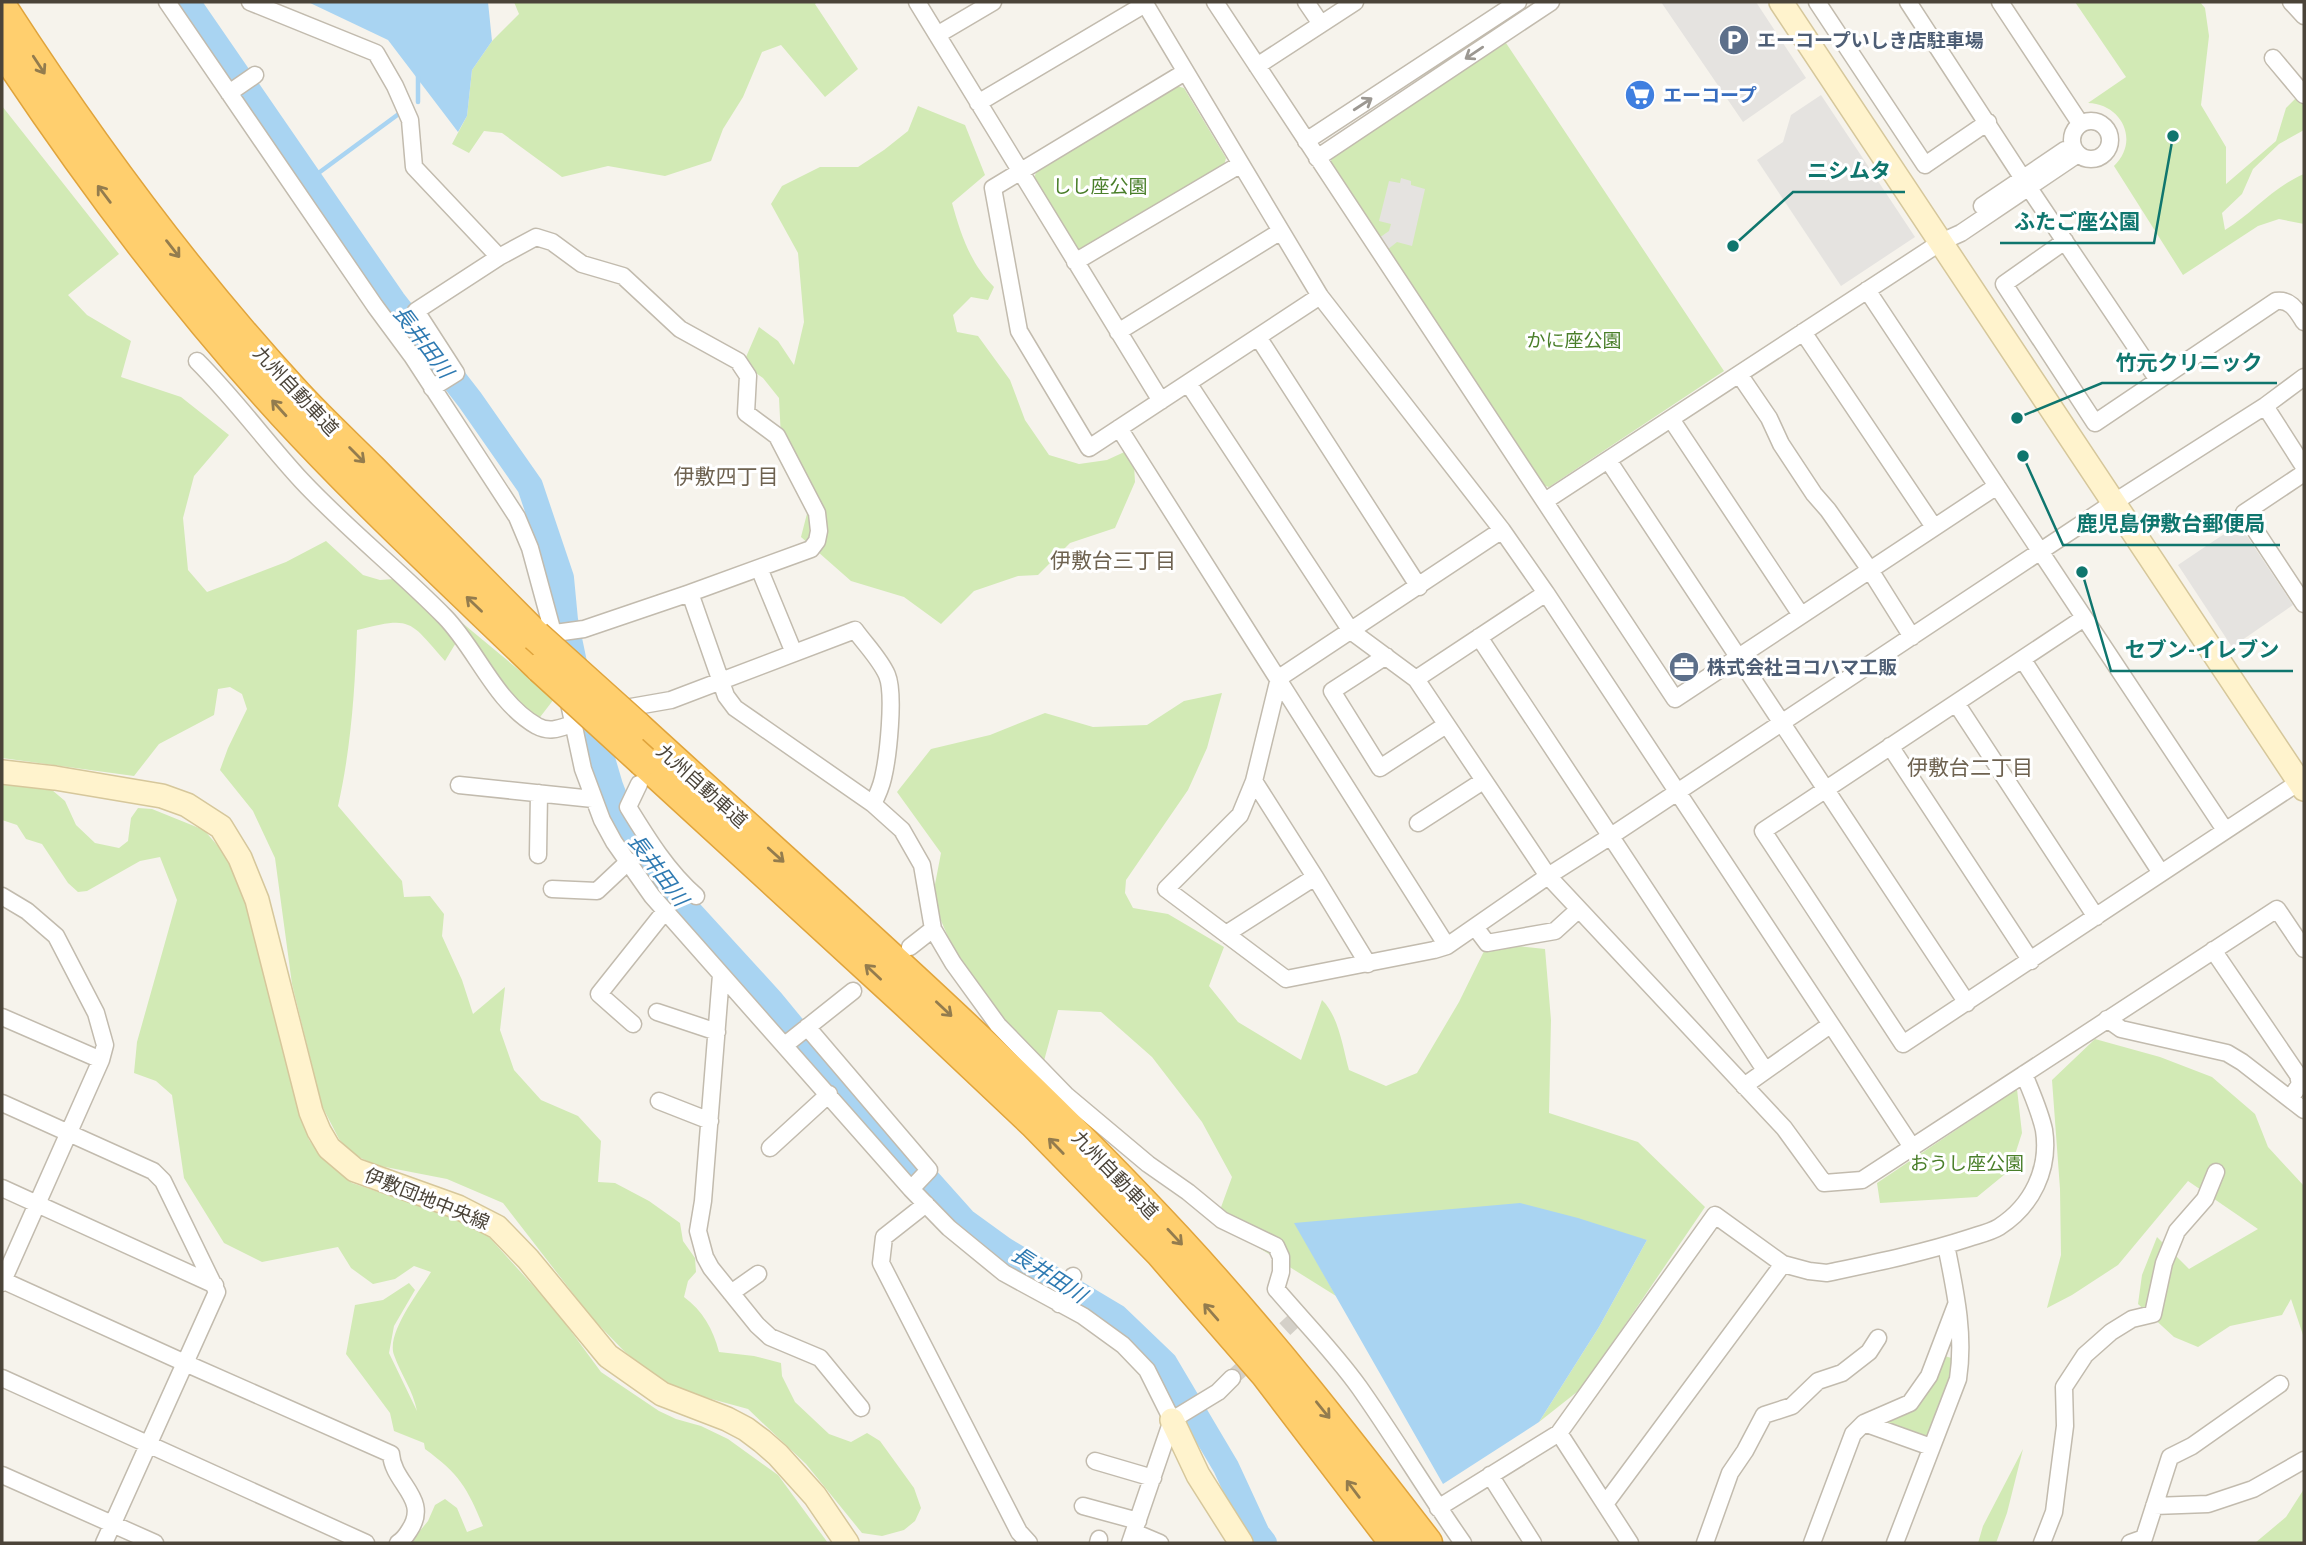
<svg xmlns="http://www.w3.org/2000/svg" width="2306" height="1545" font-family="'Roboto Condensed','Noto Sans JP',sans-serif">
<rect width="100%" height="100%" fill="#f6f3ec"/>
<path fill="#d2eab5" d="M 514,2 L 817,2 L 815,4 L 858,69 L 825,97 L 781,45 L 762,52 L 743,97 L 723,129 L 711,161 L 665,176 L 608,166 L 562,177 L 502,133 L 484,131 L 469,153 L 452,144 L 467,116 L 472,70 L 492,41 L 519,14 Z
M 2075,2 L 2200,2 L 2205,8 L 2209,36 L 2201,105 L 2226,147 L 2226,184 L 2276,141 L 2286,108 L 2296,98 L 2304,104 L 2304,130 L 2279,144 L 2253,169 L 2242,194 L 2222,213 L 2225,230 C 2253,213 2273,187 2304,174 L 2304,224 L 2279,219 L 2258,226 L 2183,275 L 2114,166 C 2140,141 2122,104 2088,103 L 2126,77 Z
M 1506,43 L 1724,371 L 1549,487 L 1541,485 L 1330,163 L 1334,154 Z
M 1177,86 L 1184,88 L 1226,158 L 1224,166 L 1084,250 L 1075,248 L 1034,178 L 1037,170 Z
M 2,106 L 119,254 L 68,295 L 87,315 L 131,341 L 121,377 L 181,397 L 229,435 L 194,476 L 183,518 L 188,570 L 207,592 L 286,562 L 326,541 L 363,575 L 380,580 L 408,578 L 554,699 L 534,725 L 457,641 L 445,661 C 409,620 412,616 357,630 C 355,690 351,748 338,806 L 402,881 L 404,897 L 430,896 L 444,914 L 442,936 L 462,980 L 473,1014 L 505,987 L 500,1030 L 514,1070 L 541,1100 L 578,1116 L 601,1141 L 598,1182 L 615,1183 L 649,1201 L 680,1223 L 683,1241 L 695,1258 L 696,1272 L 688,1281 L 684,1297 C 703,1311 713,1329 719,1352 L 754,1356 L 781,1363 L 782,1376 L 795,1402 L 829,1434 L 851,1442 L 867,1433 L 880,1441 L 914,1488 L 921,1508 L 915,1521 L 904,1530 L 882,1536 L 862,1533 L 806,1464 L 748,1409 L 682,1391 L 648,1371 L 624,1351 L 592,1318 L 503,1203 L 447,1179 L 375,1165 L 351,1153 L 339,1139 L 322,1106 L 292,984 L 275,858 L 253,811 L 220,770 L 228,748 L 247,709 L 242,694 L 230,687 L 218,689 L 214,715 L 159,744 L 134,776 L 2,758 Z
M 918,106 L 965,125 L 985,175 L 952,203 C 961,235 970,263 994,287 L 988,300 L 971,297 L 953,315 L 957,332 L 978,336 L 1010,380 L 1025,420 L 1049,455 L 1079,464 L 1107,460 L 1133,448 L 1135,482 L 1115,528 L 1070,543 L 1038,575 L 1018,576 L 974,591 L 941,624 L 904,597 L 851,581 L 801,537 L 810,502 L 781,438 L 779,398 L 763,378 L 743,364 L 759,327 L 778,341 L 794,365 L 804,322 L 798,253 L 771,204 L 782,186 L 820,167 L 858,167 L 884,150 L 908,131 Z
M 1222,693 L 1207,748 L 1188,790 L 1126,880 L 1125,893 L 1133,908 L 1168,914 L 1224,947 L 1209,986 L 1238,1022 L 1301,1060 L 1322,1000 C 1339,1016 1343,1049 1349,1070 L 1386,1086 L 1417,1073 L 1459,1002 L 1488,943 L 1545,949 L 1551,1020 L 1549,1113 L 1638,1142 L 1705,1207 L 1582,1388 L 1539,1422 L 1599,1327 L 1647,1240 L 1295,1223 L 1336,1296 L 1216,1221 L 1232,1177 L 1202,1122 L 1152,1057 L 1101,1012 L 1058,1010 L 1042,1068 L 1004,1027 L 959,962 L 932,900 L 941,853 L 897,792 L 931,749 L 990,735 L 1045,713 L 1093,727 L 1147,725 L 1184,701 Z
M 2,784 L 52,790 L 65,801 L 76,825 L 95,843 L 119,848 L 128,841 L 131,818 L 138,808 L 152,809 L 204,830 L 224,853 L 238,878 L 259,947 L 284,1056 L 298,1107 L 309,1140 L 323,1159 L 352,1183 L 464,1221 L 488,1236 L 556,1311 L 601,1372 L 659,1411 L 676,1419 L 701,1426 L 728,1439 L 778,1475 L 828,1543 L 410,1543 L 428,1521 L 435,1505 L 445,1499 L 457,1508 L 467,1532 L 483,1526 C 467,1487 459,1474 425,1449 L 424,1443 L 394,1431 L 390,1413 L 346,1354 L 355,1305 L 383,1300 L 409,1283 L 415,1290 L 394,1326 L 389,1353 L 417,1411 C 413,1390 401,1375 394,1355 C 386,1333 419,1292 431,1272 L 414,1266 L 395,1279 L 373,1284 L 351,1268 L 338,1247 L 262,1262 L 224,1243 L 184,1178 L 172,1095 L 156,1081 L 134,1073 L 137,1042 L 177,900 L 160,857 L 140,861 L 87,891 L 78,892 L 68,883 L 42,844 L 26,839 L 17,825 L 2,820 Z
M 2095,1039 L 2160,1057 L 2212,1077 L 2255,1114 L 2268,1147 L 2304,1186 L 2304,1338 L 2291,1299 L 2282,1315 L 2230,1326 L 2198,1347 L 2174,1337 L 2138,1304 L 2142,1275 L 2157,1237 L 2189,1269 L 2258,1229 L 2188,1181 L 2118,1265 L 2072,1295 L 2047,1308 L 2061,1255 L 2060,1189 L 2052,1080 Z
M 2017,1089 L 2022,1133 L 2010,1170 L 1977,1197 L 1880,1203 L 1877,1183 Z
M 1941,1355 L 1955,1359 L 1952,1377 L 1931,1433 L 1923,1437 L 1877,1419 L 1912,1404 Z
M 2023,1449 L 2007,1513 L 1996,1543 L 1978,1543 L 1983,1526 Z
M 2304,1489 L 2304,1543 L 2255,1543 L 2286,1517 Z"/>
<path fill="#e5e3e0" d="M 1661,2 L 1756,2 L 1806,78 L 1743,122 Z
M 1821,95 L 1915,237 L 1841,286 L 1757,160 L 1783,142 L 1791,115 Z
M 1401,178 L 1411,181 L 1411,185 L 1425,189 L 1412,246 L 1397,242 L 1387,250 L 1379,238 L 1389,231 L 1391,224 L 1379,221 L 1389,181 L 1400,183 Z
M 2239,524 L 2293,605 L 2232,647 L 2178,565 Z"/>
<path fill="#a9d4f2" d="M 308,2 L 488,2 L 492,41 L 472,70 L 467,116 L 458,132 L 388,40 Z
M 1520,1203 L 1578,1218 L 1647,1240 L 1599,1327 L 1539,1422 L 1443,1484 L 1294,1223 Z"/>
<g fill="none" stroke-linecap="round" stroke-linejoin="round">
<path stroke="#a9d4f2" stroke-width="4.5" d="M 418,76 L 418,102
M 309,180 L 400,113"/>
<path stroke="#a9d4f2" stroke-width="26" d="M 187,2 L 393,301 L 470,400 L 530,486 L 561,578 L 565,620 L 574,663 L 610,786 L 628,833 L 676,897 L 771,1001 L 813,1052 L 964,1221 L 1004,1250 L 1116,1317 L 1165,1364 L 1226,1467 L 1257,1534 L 1264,1543"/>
<path stroke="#d4d0c8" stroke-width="16" stroke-dasharray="16 8" stroke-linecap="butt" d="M 1232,1378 L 1299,1316"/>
<g stroke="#c2bbae" stroke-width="19">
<path id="street" d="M 167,2 L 375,306 L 412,356 L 517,517 L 530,548 L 558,651
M 250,2 L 376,53 L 395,86 L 410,120 L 414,167 L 499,257 L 536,237 L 552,242 L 582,264 L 623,276 L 680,329 L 738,361 L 748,376 L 746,413 L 777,436 L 817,513 L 819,531 L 817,541 L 811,549 L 690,593
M 917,2 L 1161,401
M 1144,2 L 1320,296 L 1502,530 L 1546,593 L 1912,1147
M 1215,2 L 1675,699 L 1997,486
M 1306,2 L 1321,24
M 1817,2 L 1925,165 L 1988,122
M 1908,2 L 2029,188 L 2158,380
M 2000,2 L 2080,123
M 2291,2 L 2304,16
M 937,35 L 993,2
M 2273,58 L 2304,95
M 1257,66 L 1355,2
M 1185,72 L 993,188 L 1019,331 L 1089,448 L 1320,296
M 229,93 L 255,75
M 978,103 L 1145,4
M2072 140a19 19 0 1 1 38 0a19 19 0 1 1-38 0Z
M 1306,141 L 1518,2
M 1317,158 L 1551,2
M 1982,206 L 2065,150
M 2065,241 L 2004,284 L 2095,423 L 2276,301 C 2291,299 2297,311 2304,322
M 1075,262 L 1241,164
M 1867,290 L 2225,830
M 1118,332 L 1281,231
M 1803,332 L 1934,527
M 1258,337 L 1419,587
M 197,361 C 235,399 266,442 302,481 C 347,529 399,570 445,617 C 477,650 495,702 537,726 C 550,733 560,728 572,724
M 1739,374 L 1769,418 L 1781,444 L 1814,494 L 1828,510 L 1870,570 L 1912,637
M 1188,383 L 1351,631 L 1416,679 L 1548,876 L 1784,1128 L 1824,1183 L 1862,1180 L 2277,909 L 2304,949
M 432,388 L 456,373 L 416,311 L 499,257
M 2265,406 L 2304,467
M 1671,419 L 1801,615
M 1119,428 L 1447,946
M 1608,460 L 1967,1003
M 2304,473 L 2244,513 L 2304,604
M 1545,501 L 1941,242 L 1961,233 L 2078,154
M 1502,530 L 1279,678 L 1254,781 L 1240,815 L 1166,889 L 1286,979 L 1434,950 L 1447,946 L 1548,876 L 1611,836 L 2113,503 L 2265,406 L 2304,377
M 759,568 L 794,653
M 2084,618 L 1763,831 L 1903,1044 L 2299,782
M 555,633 L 584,629 L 690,593 L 726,696 L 735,708 L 873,804 L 902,830 L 922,865 L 933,929 L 953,963 L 998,1025 L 1067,1096 L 1148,1164 L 1188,1192 L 1222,1220 L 1276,1246 L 1281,1257 L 1281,1272 L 1276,1289 C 1304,1322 1334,1352 1359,1387 C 1395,1438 1427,1492 1463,1543
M 1479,637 L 1765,1070
M 1386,656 L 1332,691 L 1380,768 L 1446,725
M 2023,660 L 2161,873
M 1416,679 L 1546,593
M 567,694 L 583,769 L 602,820 L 614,842 L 652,896 L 911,1189 L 949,1228 L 1004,1273 L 1083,1316 L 1123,1345 L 1147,1370 L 1172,1420
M 1956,703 L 2096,917
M 631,707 L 671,700 L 855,630 C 865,644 880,659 887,675 C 895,694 888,757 883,778 C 881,787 877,796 873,804
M 1890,746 L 2031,961
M 1254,781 L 1315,877 L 1368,964
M 459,785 L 593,799
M 628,807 C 647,838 668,872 696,896
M 628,807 L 639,784
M 1418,823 L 1483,781
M 538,855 L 539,793
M 552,889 L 597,891 L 629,861
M 2,896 L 27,911 L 56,936 L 96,1013 L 105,1045 L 101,1060
M 1475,927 L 1487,943 L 1555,931 L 1578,910
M 1226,934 L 1315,877
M 910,947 L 933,929
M 2213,950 L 2298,1075 L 2300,1084 L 2290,1099
M 721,975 L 703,1201 L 698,1231 L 705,1257 L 711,1268 L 757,1325 L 770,1337 L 820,1358 L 861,1408
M 657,1012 L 717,1032
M 2,1017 L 101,1060 L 2,1283
M 2107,1019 L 2121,1029 L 2227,1053 L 2242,1062 L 2304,1110
M 633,1024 L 599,994 L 665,911
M 807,1027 L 929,1170 L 911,1189
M 785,1045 L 853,991
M 1744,1086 L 1830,1025
M 659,1101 L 710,1121
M 2,1103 L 153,1171 L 163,1181 L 217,1292 L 104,1543
M 770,1148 L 829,1094
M 2,1188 L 215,1285
M 926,1204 L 884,1237 L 881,1263 L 1019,1532 L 1029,1543
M 2,1280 L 185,1363 L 391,1454 C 393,1484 431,1499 409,1531 C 406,1536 403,1540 398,1543
M 731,1293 L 758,1274
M 1059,1304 L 1073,1276
M 2,1378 L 366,1543
M 1864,1423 L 1910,1403 L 1929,1376 L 1956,1305
M 1559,1433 L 1630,1543
M 1095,1461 L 1153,1478
M 2,1475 L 155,1543
M 1490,1475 L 1533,1543
M 1605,1504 L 1783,1264
M 1083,1506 L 1138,1521
M 2154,1506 L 2208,1504 L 2253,1489 L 2304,1460
M 1438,1508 L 1559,1433 L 1715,1215 L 1783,1264 L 1809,1271 L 1827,1273 C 1874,1263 1923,1253 1969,1238 C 1978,1235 1991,1232 1999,1227 C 2032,1206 2050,1169 2044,1130 C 2040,1111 2031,1092 2024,1074
M 1134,1532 L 1160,1543
M 1098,1543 L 1099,1539
M 1130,1543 L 1172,1420 L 1218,1392 L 1232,1378
M 1705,1543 L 1730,1473 L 1745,1451 L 1764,1415 L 1792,1406 L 1818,1381 L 1842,1373 L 1869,1352 L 1878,1338
M 1812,1543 L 1853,1434 L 1864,1423 L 1931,1447
M 1895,1543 L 1958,1379 C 1965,1334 1955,1290 1946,1245
M 2042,1543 L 2054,1512 L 2057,1488 L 2065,1426 L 2064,1387 L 2085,1355 L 2111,1332 L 2132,1319 L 2153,1314 L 2164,1263 L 2177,1231 L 2205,1199 L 2216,1172
M 2130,1543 L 2144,1538 L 2170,1457 L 2192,1446 L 2280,1384"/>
</g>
<g stroke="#d6c79b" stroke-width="26">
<path id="secondary" d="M 1781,2 L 2304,789
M 2,772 L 55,778 L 162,796 L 187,805 L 221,827 L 240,858 L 257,900 L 311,1112 L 319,1131 L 329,1148 L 355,1170 L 458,1207 L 497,1227 L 528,1259 L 608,1356 L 662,1394 L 727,1419 L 746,1429 L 762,1441 L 778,1455 L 815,1496 L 847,1543
M 1172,1420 L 1198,1475 L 1241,1543"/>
</g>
<g stroke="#e0a43c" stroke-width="33">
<path id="highway" d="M 2,8 C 90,144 187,276 297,395 C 321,421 347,445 372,470 C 427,526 481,581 536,636
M 2,48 C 87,176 179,300 284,414 C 365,502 454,584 541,668
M 636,726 C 818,893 1007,1056 1176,1238 C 1266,1335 1347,1439 1427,1543
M 643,761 L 908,1004 L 1034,1123 L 1160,1252 L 1266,1374 L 1395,1543"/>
</g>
<use href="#street" stroke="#fff" stroke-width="16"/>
<use href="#secondary" stroke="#fff3cd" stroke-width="23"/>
<use href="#highway" stroke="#ffcf6e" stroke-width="30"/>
<g stroke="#e0a43c" stroke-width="33" stroke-linecap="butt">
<path id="highway-bridge" d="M 536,636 L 636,726
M 541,668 L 643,761"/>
</g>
<use href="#highway-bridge" stroke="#ffcf6e" stroke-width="30"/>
</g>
<defs><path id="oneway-shaft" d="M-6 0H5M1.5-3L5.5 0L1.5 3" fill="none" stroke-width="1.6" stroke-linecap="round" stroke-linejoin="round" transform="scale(1.75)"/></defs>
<g stroke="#9c9892">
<use href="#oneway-shaft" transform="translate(1474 53) rotate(146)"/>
<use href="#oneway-shaft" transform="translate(1363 104) rotate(-33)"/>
</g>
<g stroke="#937c4e">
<use href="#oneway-shaft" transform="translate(39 65) rotate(57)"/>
<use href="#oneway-shaft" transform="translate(104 194) rotate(-127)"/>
<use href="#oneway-shaft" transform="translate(173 249) rotate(52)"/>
<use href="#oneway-shaft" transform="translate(279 408) rotate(-132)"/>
<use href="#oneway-shaft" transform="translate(357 455) rotate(45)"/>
<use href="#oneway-shaft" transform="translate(474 604) rotate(-136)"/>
<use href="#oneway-shaft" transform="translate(776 855) rotate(42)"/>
<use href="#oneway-shaft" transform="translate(873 972) rotate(-137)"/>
<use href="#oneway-shaft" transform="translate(944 1009) rotate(43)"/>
<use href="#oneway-shaft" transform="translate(1056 1146) rotate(-134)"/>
<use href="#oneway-shaft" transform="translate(1175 1237) rotate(47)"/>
<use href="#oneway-shaft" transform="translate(1211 1312) rotate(-131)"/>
<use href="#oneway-shaft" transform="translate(1323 1410) rotate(51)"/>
<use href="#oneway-shaft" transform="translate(1353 1489) rotate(-127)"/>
</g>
<defs>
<g id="parking-disc" transform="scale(1.575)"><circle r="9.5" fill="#5c6f8a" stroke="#fff"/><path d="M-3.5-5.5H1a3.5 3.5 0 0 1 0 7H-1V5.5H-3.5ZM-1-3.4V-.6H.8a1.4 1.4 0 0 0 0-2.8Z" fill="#fff"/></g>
<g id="supermarket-disc" transform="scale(1.575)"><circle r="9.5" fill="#3f7fe0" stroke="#fff"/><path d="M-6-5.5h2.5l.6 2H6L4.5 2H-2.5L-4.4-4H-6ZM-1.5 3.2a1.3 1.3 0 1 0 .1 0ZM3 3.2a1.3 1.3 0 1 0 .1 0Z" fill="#fff"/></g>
<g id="office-disc" transform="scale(1.575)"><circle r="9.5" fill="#5c6f8a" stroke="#fff"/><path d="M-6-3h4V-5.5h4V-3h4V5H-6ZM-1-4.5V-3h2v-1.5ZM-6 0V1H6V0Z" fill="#fff"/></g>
</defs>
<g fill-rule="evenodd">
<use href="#parking-disc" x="1734" y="40"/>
<use href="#supermarket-disc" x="1640" y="95"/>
<use href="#office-disc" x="1684" y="667"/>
</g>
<g text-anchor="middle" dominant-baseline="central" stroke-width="6" stroke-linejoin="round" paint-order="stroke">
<g font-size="19" font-weight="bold" fill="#4e5e75" stroke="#fff" text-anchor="start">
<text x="1757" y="40">エーコープいしき店駐車場</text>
<text x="1707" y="667">株式会社ヨコハマ工販</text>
</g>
<g font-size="19" font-weight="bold" fill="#366cbe" stroke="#fff" text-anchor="start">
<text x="1663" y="95">エーコープ</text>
</g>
<g font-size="19" fill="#4a7f2a" stroke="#fff">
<text x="1100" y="186">しし座公園</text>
<text x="1574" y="340">かに座公園</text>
<text x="1967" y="1163">おうし座公園</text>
</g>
<g font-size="19" fill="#4b4439" stroke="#fff">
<text transform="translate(296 391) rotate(47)">九州自動車道</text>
<text transform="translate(702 786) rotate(42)">九州自動車道</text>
<text transform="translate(1115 1175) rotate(46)">九州自動車道</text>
<text transform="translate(427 1199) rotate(22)">伊敷団地中央線</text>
</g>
<g font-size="21" font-style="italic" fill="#2e7ab2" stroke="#fff">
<text transform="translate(423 342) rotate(53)">長井田川</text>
<text transform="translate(658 870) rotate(53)">長井田川</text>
<text transform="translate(1049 1275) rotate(33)">長井田川</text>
</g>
<g font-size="21" fill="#6e6250" stroke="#fff">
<text x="726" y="477">伊敷四丁目</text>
<text x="1113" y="561">伊敷台三丁目</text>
<text x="1970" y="768">伊敷台二丁目</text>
</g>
</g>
<path fill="none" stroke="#0f766e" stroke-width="2.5" d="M1733 246L1793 192H1905M2173 136L2154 243H2000M2017 418L2102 383H2277M2023 456L2063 545H2280M2082 572L2111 671H2293"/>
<g fill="#0f766e" stroke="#fff" stroke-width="2.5">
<circle cx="1733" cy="246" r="7"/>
<circle cx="2173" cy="136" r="7"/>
<circle cx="2017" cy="418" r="7"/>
<circle cx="2023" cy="456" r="7"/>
<circle cx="2082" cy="572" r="7"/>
</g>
<g font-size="21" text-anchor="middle" font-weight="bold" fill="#0f766e" stroke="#fff" stroke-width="6" stroke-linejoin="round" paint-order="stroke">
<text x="1849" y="178">ニシムタ</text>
<text x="2077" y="229">ふたご座公園</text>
<text x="2189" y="370">竹元クリニック</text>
<text x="2171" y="531">鹿児島伊敷台郵便局</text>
<text x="2202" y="657">セブン-イレブン</text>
</g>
<rect width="2306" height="1545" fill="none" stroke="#4b4439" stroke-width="7"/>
</svg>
